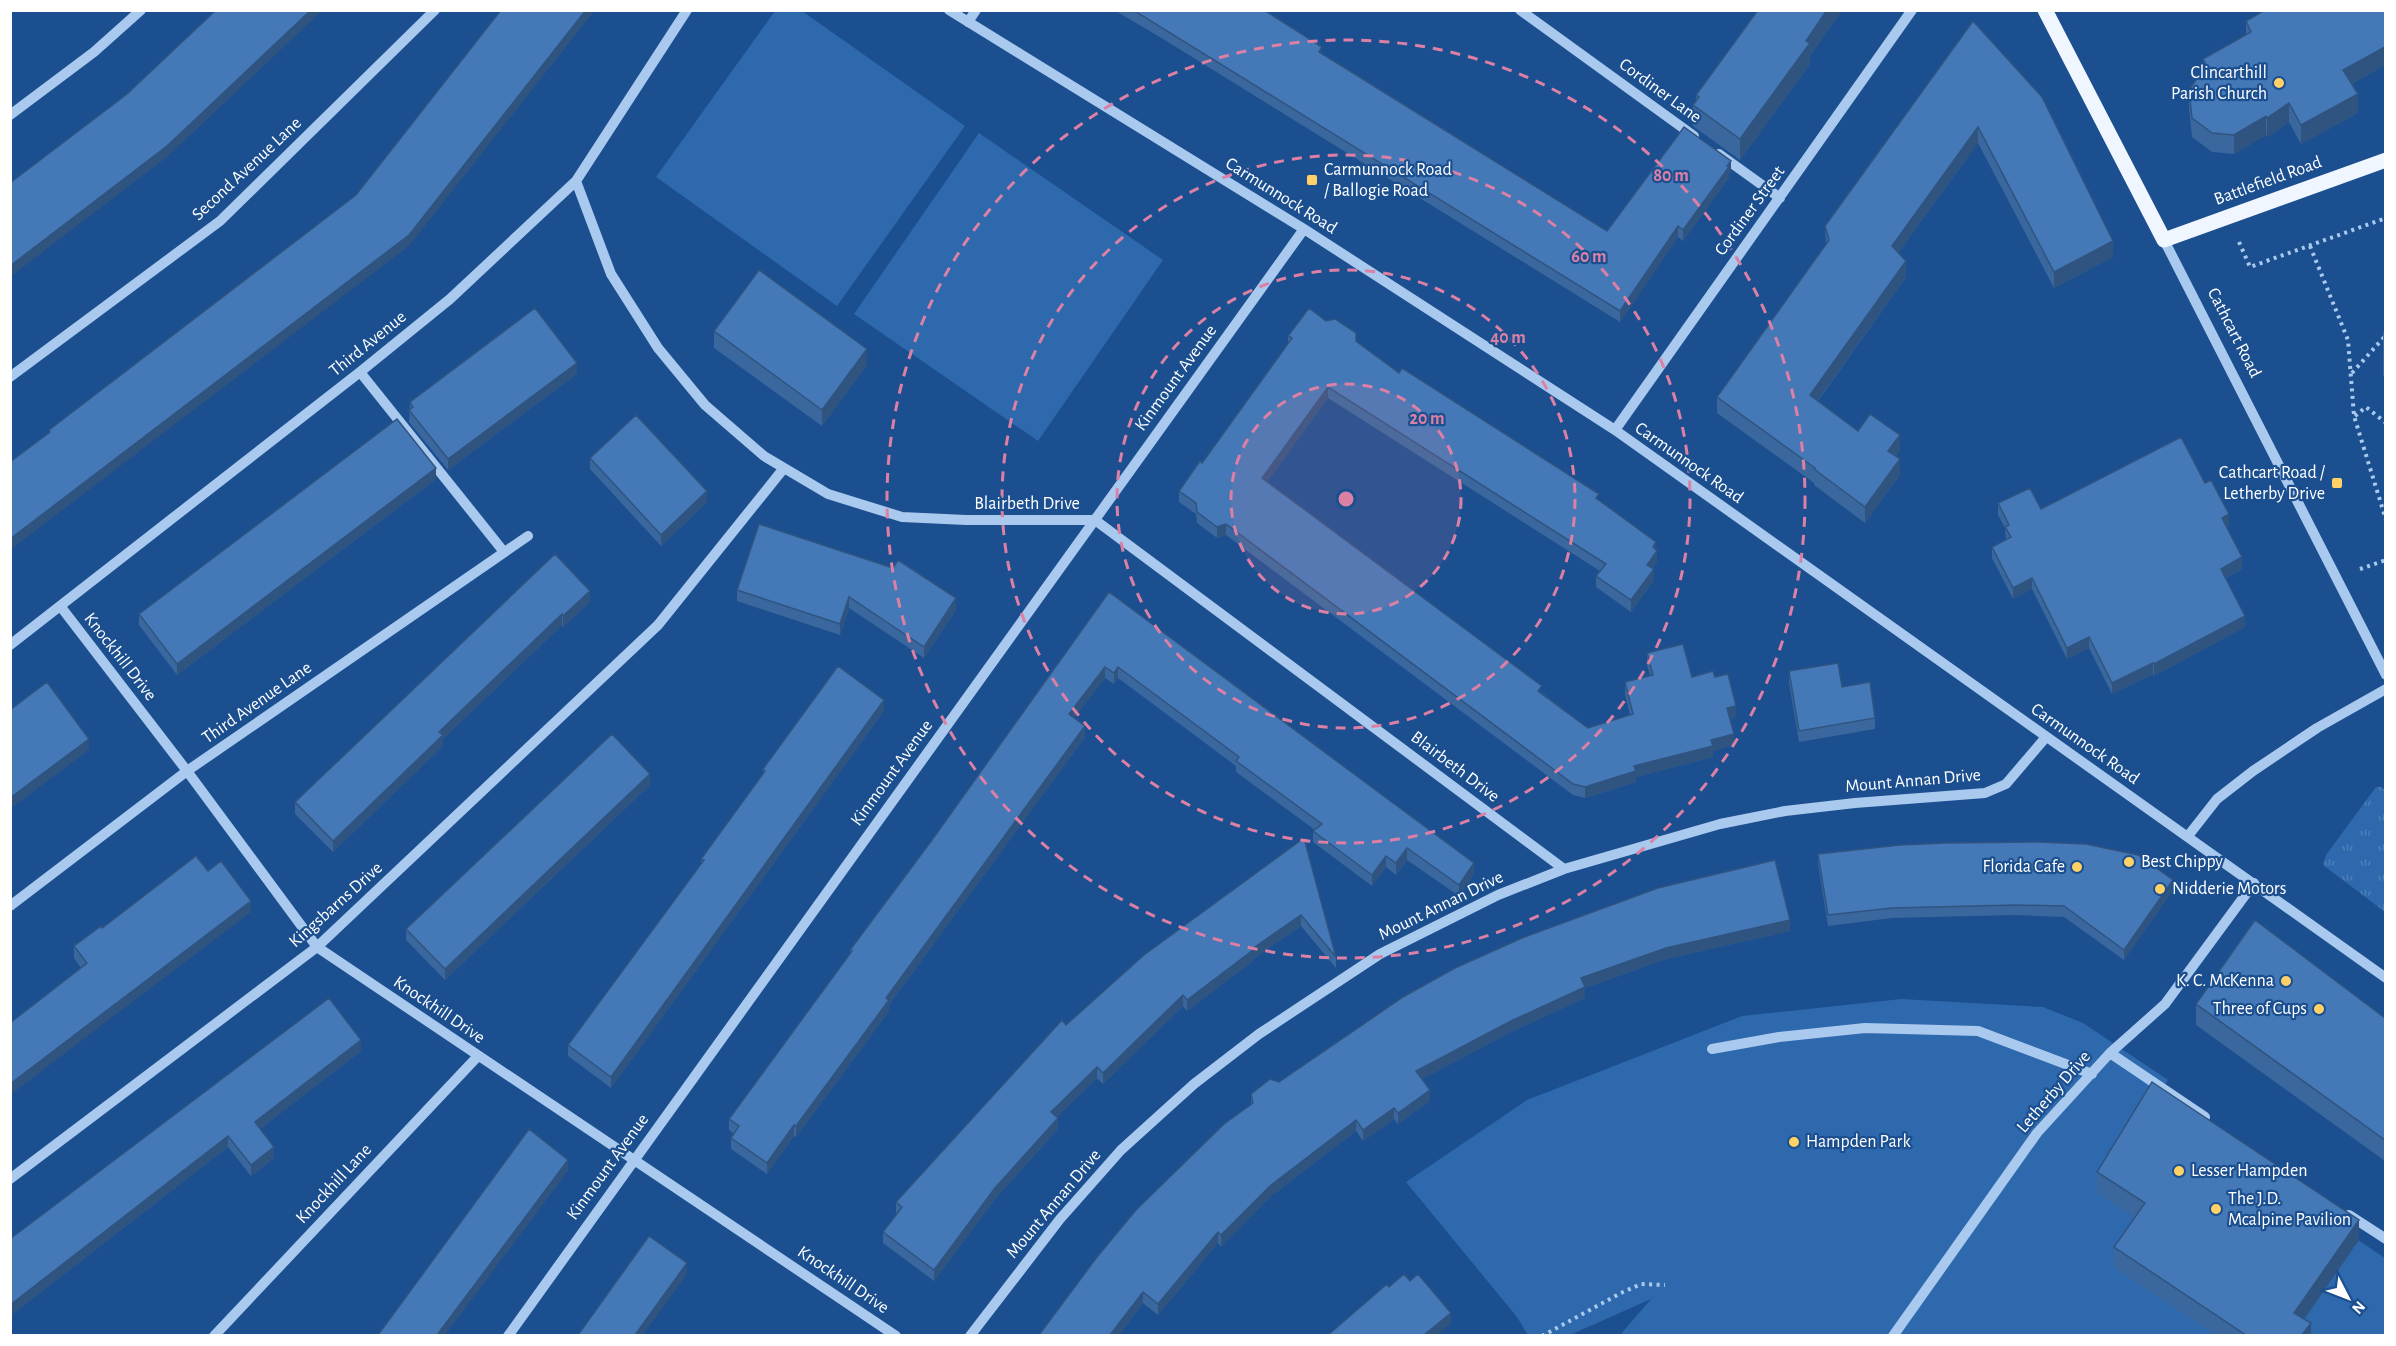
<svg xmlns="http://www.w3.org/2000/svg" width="2396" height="1346" font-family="'Alegreya Sans',sans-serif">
<defs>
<pattern id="grass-tufts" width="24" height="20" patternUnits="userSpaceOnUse" patternTransform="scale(1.5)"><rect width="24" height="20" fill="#2e69ad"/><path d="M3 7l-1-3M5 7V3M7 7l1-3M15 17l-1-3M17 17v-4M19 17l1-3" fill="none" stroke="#4d80b9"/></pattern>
</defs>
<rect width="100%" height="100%" fill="#1b4f8f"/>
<path fill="url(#grass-tufts)" d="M 2376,787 L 2382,787 L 2385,791 L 2385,912 L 2323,865 L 2326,855 Z"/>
<path fill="#2e69ad" d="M 775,11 L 802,11 L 965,126 L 837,306 L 656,177 Z
M 979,133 L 1163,260 L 1038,441 L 854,314 Z
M 1901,999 L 2043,1007 L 2083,1023 L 2168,1080 L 2152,1103 L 2385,1258 L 2385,1335 L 1620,1335 L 1651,1299 L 1570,1335 L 1528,1335 L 1517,1317 L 1406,1182 L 1527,1100 L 1742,1016 Z"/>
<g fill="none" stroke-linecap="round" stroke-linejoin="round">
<path stroke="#a9c9ee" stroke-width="4" stroke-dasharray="3 4.5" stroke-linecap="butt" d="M 2239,242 L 2250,267 L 2386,218
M 2310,246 L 2348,340 L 2354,416 L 2386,520
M 2352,373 L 2386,335
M 2355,416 L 2366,407 L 2386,423
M 2360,569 L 2386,560
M 1542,1336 L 1621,1293 L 1641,1284 L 1665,1285"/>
<path stroke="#a9c9ee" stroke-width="10" d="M 949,10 L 1304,229 L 1615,430 L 2386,978
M 1520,10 L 1694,136
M 968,22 L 976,10
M 10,115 L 94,52 L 141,10
M 1719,154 L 1780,198
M 576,181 L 611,274 L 658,348 L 705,405 L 764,456 L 828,494 L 902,517 L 966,520 L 1095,520 L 1564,869
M 2164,240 L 2386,675
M 360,372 L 504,552
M 10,377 L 220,221 L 435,10
M 1615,430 L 1912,10
M 61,607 L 187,771 L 317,947 L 896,1336
M 10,645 L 360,372 L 450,299 L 576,181 L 687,10
M 2188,836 L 2217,799 L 2253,771 L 2317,728 L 2386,689
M 10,906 L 187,771 L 528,536
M 1712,1049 L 1779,1037 L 1865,1028 L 1978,1031 L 2092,1074
M 2110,1053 L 2205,1117
M 10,1179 L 317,947 L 658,625 L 784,468
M 2349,1215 L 2386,1239
M 214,1336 L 478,1056
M 508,1336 L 1304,229
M 970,1336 L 1060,1219 L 1121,1150 L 1194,1084 L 1259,1034 L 1380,954 L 1498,895 L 1564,869 L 1720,824 L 1785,811 L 1855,803 L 1985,793 L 2006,784 L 2046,737
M 1893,1336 L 2037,1133 L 2110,1053 L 2165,1004 L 2254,883"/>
<path stroke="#f0f6ff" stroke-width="15" d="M 2045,10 L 2164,240 L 2386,160"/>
</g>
<path fill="#3a679d" d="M 1114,10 L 1264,10 L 1322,53 L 1607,231 L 1731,172 L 1729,174 L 1729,178 L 1683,241 L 1678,237 L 1620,322 L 1163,39 Z
M 1758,10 L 1842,10 L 1810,56 L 1810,64 L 1740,160 L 1693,126 L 1693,105 L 1696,100 L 1696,95 Z
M 1973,21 L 2113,257 L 2054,288 L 1978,143 L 1898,253 L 1906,277 L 1818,401 L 1858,431 L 1900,451 L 1896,456 L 1900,475 L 1865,523 L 1814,485 L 1814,483 L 1717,413 L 1717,397 L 1826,244 L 1825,226 Z
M 2246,21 L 2385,65 L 2352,84 L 2358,113 L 2301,144 L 2289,122 L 2267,137 L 2266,135 L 2234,154 L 2212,152 L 2192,137 L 2189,108 L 2189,90 L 2203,70 L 2203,59 L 2246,35 Z
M 1326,321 L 1356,341 L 1399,373 L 1599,500 L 1656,550 L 1657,562 L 1653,568 L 1654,580 L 1631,612 L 1596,587 L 1596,576 L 1600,571 L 1328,398 L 1267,482 L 1588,728 L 1630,715 L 1625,694 L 1625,682 L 1650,675 L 1647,665 L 1647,653 L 1692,677 L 1715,677 L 1736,717 L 1730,719 L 1734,745 L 1713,751 L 1713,757 L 1636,777 L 1636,782 L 1585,798 L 1573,795 L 1226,535 L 1217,538 L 1197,523 L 1196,514 L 1179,502 L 1179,491 L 1202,463 L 1288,343 L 1288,336 Z
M 2385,330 L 2385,377 L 2383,375 L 2383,333 Z
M 714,331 L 867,365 L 822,426 L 714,348 Z
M 577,374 L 448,470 L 409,422 L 410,402 Z
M 590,458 L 707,502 L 661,546 L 590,469 Z
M 436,479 L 177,675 L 139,625 L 139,614 Z
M 2205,483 L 2229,525 L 2227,526 L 2242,569 L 2226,578 L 2245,627 L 2154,676 L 2153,674 L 2112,694 L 2089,648 L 2067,659 L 2032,589 L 2013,599 L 1992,558 L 1992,547 L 2006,539 L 2005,528 L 1998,515 L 1998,503 L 2041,509 Z
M 759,524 L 956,610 L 924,658 L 849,608 L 840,635 L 737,601 L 737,590 Z
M 555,554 L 590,602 L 563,627 L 562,625 L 443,739 L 443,746 L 333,852 L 295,814 L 295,802 Z
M 1109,592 L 1474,874 L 1459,896 L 1407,860 L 1396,875 L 1386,867 L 1372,886 L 1313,842 L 1313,831 L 1315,830 L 1236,772 L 1236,766 L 1118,678 L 1114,684 L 1105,678 L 1074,718 L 1085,737 L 889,1005 L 889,1011 L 796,1137 L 794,1136 L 767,1174 L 731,1149 L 731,1138 L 734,1134 L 729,1130 L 729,1119 L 850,955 L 850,950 L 932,840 Z
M 1789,671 L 1842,687 L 1875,718 L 1875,729 L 1799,742 L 1789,683 Z
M 884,711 L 611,1088 L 568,1056 L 568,1045 L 701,864 L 701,859 L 763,775 L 763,769 Z
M 650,785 L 445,980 L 406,940 L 406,929 Z
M 1304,838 L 1336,957 L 1336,968 L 1301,926 L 1253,959 L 1253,961 L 1187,1011 L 1183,1006 L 1103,1084 L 1097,1078 L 1057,1117 L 1058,1129 L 995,1199 L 934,1281 L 883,1243 L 883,1232 L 896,1214 L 896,1202 Z
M 1818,854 L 2173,890 L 2124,960 L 2064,917 L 2015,915 L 1892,918 L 1828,926 L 1818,864 Z
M 208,871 L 251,912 L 81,968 L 74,958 L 74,946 L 102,928 Z
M 1790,931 L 1666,959 L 1585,988 L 1585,998 L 1513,1031 L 1422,1079 L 1430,1101 L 1398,1124 L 1394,1119 L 1363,1141 L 1356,1131 L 1270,1197 L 1221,1247 L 1218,1243 L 1158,1315 L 1143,1303 L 1119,1335 L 1251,1104 L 1251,1094 L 1279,1082 L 1403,997 Z
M 2196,1004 L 2385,1018 L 2385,1161 L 2196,1025 Z
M 361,1051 L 260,1129 L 274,1158 L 251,1176 L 228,1147 L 10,1316 L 10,1239 Z
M 2097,1172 L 2359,1240 L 2304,1319 L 2311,1335 L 2215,1335 L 2114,1268 L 2114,1247 L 2135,1218 L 2097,1193 Z"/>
<path fill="#305480" d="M 311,10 L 323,10 L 167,157 L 10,277 L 10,266 Z
M 586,10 L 595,10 L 409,246 L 10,550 L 10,539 Z
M 1827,10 L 1842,10 L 1810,56 L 1810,64 L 1740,160 L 1740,139 L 1806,41 Z
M 2385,47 L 2385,65 L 2343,89 L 2343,70 Z
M 2358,94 L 2358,113 L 2301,144 L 2301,125 Z
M 2289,103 L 2289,122 L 2267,137 L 2267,118 Z
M 2266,116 L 2266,135 L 2234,154 L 2234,135 Z
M 1978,127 L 1978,143 L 1892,261 L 1892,246 Z
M 1731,161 L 1731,172 L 1729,174 L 1729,178 L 1683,241 L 1683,230 Z
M 1678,226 L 1678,237 L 1620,322 L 1620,311 Z
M 2113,241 L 2113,257 L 2054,288 L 2054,272 Z
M 1906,261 L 1906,277 L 1810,411 L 1810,395 Z
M 867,349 L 867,365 L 822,426 L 822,410 Z
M 577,363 L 577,374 L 448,470 L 448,459 Z
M 1328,387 L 1328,398 L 1262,489 L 1262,478 Z
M 1900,435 L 1900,451 L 1888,467 L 1888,451 Z
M 1900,459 L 1900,475 L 1865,523 L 1865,507 Z
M 436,468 L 436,479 L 177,675 L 177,664 Z
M 707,491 L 707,502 L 661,546 L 661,535 Z
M 2229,514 L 2229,525 L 2222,529 L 2222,518 Z
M 1226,524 L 1226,535 L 1217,538 L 1217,527 Z
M 1656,542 L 1657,562 L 1647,576 L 1647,565 L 1653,547 Z
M 2242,557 L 2242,569 L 2221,580 L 2221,569 Z
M 1654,569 L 1654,580 L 1631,612 L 1631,600 Z
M 2032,578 L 2032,589 L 2013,599 L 2013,588 Z
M 590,591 L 590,602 L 563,627 L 563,616 Z
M 849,597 L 849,608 L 840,635 L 840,624 Z
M 956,598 L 956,610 L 924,658 L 924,647 Z
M 562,614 L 562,625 L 443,739 L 443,746 L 333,852 L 333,841 L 439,732 Z
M 2245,616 L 2245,627 L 2154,676 L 2154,664 Z
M 2089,637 L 2089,648 L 2067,659 L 2067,648 Z
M 2153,663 L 2153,674 L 2112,694 L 2112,683 Z
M 1105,667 L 1105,678 L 1069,725 L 1069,714 Z
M 1118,667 L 1118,678 L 1114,684 L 1114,673 Z
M 884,700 L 884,711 L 611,1088 L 611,1077 Z
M 1736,706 L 1736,717 L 1727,720 L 1727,708 Z
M 1085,726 L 1085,737 L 889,1005 L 889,1011 L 796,1137 L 796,1126 L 886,998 Z
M 1734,734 L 1734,745 L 1713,751 L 1713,757 L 1636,777 L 1636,782 L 1585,798 L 1585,787 L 1634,766 L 1711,740 Z
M 89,739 L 89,750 L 10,809 L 10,798 Z
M 650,774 L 650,785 L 445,980 L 445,969 Z
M 1407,848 L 1407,860 L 1396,875 L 1396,863 Z
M 1386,856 L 1386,867 L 1372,886 L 1372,875 Z
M 1474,863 L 1474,874 L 1459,896 L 1459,885 Z
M 2173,880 L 2173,890 L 2124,960 L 2124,950 Z
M 251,901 L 251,912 L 10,1095 L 10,1084 Z
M 1301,915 L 1301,926 L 1253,959 L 1253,961 L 1187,1011 L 1187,1000 L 1252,949 Z
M 1790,920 L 1790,931 L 1666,959 L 1585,988 L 1585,998 L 1513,1031 L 1416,1082 L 1416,1071 L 1581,978 L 1666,948 Z
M 1183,995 L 1183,1006 L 1103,1084 L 1103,1073 Z
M 361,1040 L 361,1051 L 255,1133 L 255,1122 Z
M 1097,1067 L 1097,1078 L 1051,1123 L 1051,1112 Z
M 1430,1090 L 1430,1101 L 1398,1124 L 1398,1113 Z
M 1394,1108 L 1394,1119 L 1363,1141 L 1363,1130 Z
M 1058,1118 L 1058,1129 L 995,1199 L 934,1281 L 934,1270 L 995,1188 Z
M 1356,1120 L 1356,1131 L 1270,1197 L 1221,1247 L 1221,1235 L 1270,1186 Z
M 794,1125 L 794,1136 L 767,1174 L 767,1163 Z
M 228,1136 L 228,1147 L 10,1316 L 10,1305 Z
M 274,1147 L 274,1158 L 251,1176 L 251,1165 Z
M 568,1160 L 568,1171 L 445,1335 L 437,1335 Z
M 2359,1220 L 2359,1240 L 2294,1334 L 2294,1313 Z
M 1218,1232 L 1218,1243 L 1158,1315 L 1158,1304 Z
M 687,1263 L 687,1274 L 643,1335 L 635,1335 Z
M 1143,1292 L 1143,1303 L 1119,1335 L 1110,1335 Z
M 1451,1313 L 1451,1324 L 1437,1335 L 1424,1335 Z
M 2311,1323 L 2311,1335 L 2302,1335 Z"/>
<path fill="#4478b7" stroke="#305480" stroke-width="1.5" d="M 216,10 L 311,10 L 167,146 L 10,266 L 10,183 L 127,94 Z
M 501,10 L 586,10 L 409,235 L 10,539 L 10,462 L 50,432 L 49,430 L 356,195 Z
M 1133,10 L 1264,10 L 1322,47 L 1319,52 L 1607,231 L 1684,127 L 1731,161 L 1727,166 L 1729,167 L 1683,230 L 1678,226 L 1620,311 Z
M 1758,10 L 1827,10 L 1806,41 L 1810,43 L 1740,139 L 1693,105 L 1699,97 L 1696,95 Z
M 2265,10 L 2385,10 L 2385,47 L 2343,70 L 2358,94 L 2301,125 L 2289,103 L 2267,118 L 2266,116 L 2234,135 L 2212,133 L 2192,118 L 2189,90 L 2206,65 L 2203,59 L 2251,32 L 2246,21 Z
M 1973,21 L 2042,97 L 2113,241 L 2054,272 L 1978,127 L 1892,246 L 1906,261 L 1810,395 L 1858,431 L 1870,414 L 1900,435 L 1888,451 L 1900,459 L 1865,507 L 1814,469 L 1815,468 L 1717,397 L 1829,240 L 1825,226 Z
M 759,270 L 867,349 L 822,410 L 714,331 Z
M 535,308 L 577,363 L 448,459 L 409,410 L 413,407 L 410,402 Z
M 1309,308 L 1326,321 L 1335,319 L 1356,333 L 1356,341 L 1399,373 L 1402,368 L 1599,494 L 1596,498 L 1656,542 L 1653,547 L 1657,551 L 1647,565 L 1654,569 L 1631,600 L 1596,576 L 1606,564 L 1328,387 L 1262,478 L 1542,686 L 1538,691 L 1588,728 L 1633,714 L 1625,682 L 1653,675 L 1647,653 L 1683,644 L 1692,677 L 1713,671 L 1715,677 L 1728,674 L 1736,706 L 1727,708 L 1734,734 L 1711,740 L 1713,746 L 1634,766 L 1636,771 L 1585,787 L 1573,784 L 1226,524 L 1217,527 L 1197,512 L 1196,503 L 1179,491 L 1200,461 L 1202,463 L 1269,370 L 1292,338 L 1288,336 Z
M 636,415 L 707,491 L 661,535 L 590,458 Z
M 397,419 L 436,468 L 177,664 L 139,614 Z
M 2181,437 L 2205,483 L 2211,480 L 2229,514 L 2222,518 L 2242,557 L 2221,569 L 2245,616 L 2154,664 L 2153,663 L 2112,683 L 2089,637 L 2067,648 L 2032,578 L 2013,588 L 1992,547 L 2011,537 L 2005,527 L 2009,525 L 1998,503 L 2030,488 L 2041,509 Z
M 759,524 L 893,568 L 898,560 L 956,598 L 924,647 L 849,597 L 840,624 L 737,590 Z
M 555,554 L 590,591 L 563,616 L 562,614 L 439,732 L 443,735 L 333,841 L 295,802 Z
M 1109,592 L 1474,863 L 1459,885 L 1407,848 L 1396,863 L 1386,856 L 1372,875 L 1313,831 L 1322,824 L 1236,761 L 1239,757 L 1118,667 L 1114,673 L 1105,667 L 1069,714 L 1085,726 L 886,998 L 889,1000 L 796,1126 L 794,1125 L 767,1163 L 731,1138 L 739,1126 L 729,1119 L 852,951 L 850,950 L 932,840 Z
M 1838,663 L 1842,687 L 1870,682 L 1875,718 L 1799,731 L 1789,671 Z
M 838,666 L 884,700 L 611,1077 L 568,1045 L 704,860 L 701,859 L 765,771 L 763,769 Z
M 47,682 L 89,739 L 10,798 L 10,710 Z
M 612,734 L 650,774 L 445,969 L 406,929 Z
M 1304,838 L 1336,957 L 1301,915 L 1252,949 L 1253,950 L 1187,1000 L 1183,995 L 1103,1073 L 1097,1067 L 1051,1112 L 1058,1118 L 995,1188 L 934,1270 L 883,1232 L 902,1207 L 896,1202 L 1062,1020 L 1066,1025 L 1144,955 Z
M 2036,842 L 2086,844 L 2138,855 L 2173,880 L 2124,950 L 2064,906 L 2015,905 L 1892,908 L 1828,915 L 1818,854 L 1900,845 L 1946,843 Z
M 196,856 L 208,871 L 221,861 L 251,901 L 10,1084 L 10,1023 L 87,963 L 74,946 L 101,926 L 102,928 Z
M 1775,860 L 1790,920 L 1666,948 L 1581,978 L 1585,987 L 1513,1020 L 1416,1071 L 1430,1090 L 1398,1113 L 1394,1108 L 1363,1130 L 1356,1120 L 1270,1186 L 1221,1235 L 1218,1232 L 1158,1304 L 1143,1292 L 1110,1335 L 1039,1335 L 1097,1257 L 1136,1210 L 1224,1124 L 1253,1103 L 1251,1094 L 1270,1079 L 1279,1082 L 1403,997 L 1455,968 L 1522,938 L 1658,888 Z
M 2255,920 L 2385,1018 L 2385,1140 L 2196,1004 Z
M 329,998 L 361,1040 L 255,1122 L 274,1147 L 251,1165 L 228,1136 L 10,1305 L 10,1239 Z
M 2152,1082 L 2359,1220 L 2294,1313 L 2311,1323 L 2302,1335 L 2246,1335 L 2114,1247 L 2145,1203 L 2097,1172 Z
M 529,1129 L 568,1160 L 437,1335 L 378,1335 Z
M 649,1236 L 687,1263 L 635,1335 L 578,1335 Z
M 1404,1274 L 1410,1281 L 1418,1274 L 1451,1313 L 1424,1335 L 1328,1335 L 1387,1284 L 1389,1287 Z"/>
<circle cx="1346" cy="499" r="115" fill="#dd80a5" fill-opacity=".12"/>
<g fill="none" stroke="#dd80a5" stroke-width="3" stroke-dasharray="10 8">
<circle cx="1346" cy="499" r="115"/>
<circle cx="1346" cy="499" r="229"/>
<circle cx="1346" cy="499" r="344"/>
<circle cx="1346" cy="499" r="459"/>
</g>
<g fill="#ffd166" stroke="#1b4f8f" stroke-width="2">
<circle cx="2279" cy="83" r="6"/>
<rect x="1306" y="174" width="12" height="12" rx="3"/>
<rect x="2331" y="477" width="12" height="12" rx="3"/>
<circle cx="2129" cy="862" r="6"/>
<circle cx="2077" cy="867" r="6"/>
<circle cx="2160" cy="889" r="6"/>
<circle cx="2286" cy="981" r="6"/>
<circle cx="2319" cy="1009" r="6"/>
<circle cx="1794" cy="1142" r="6"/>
<circle cx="2179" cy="1171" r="6"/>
<circle cx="2216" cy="1209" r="6"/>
</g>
<g text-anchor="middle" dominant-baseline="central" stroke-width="4.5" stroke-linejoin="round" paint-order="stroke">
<g font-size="18" fill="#fff" stroke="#1b4f8f" text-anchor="start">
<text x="2267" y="73" text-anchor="end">Clincarthill<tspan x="2267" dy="21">Parish Church</tspan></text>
<text x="1324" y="170">Carmunnock Road<tspan x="1324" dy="21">/ Ballogie Road</tspan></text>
<text x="2325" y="473" text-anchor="end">Cathcart Road /<tspan x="2325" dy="21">Letherby Drive</tspan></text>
<text x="2141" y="862">Best Chippy</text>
<text x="2065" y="867" text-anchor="end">Florida Cafe</text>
<text x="2172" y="889">Nidderie Motors</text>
<text x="2274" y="981" text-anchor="end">K. C. McKenna</text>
<text x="2307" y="1009" text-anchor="end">Three of Cups</text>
<text x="1806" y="1142">Hampden Park</text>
<text x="2191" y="1171">Lesser Hampden</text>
<text x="2228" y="1199">The J.D.<tspan x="2228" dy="21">Mcalpine Pavilion</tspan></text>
</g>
<g font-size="18" fill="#fff" stroke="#1b4f8f">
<text transform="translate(1660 91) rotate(36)">Cordiner Lane</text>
<text transform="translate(247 169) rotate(-43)">Second Avenue Lane</text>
<text transform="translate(2268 181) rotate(-20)">Battlefield Road</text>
<text transform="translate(1281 196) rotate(32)">Carmunnock Road</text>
<text transform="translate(1750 211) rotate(-54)">Cordiner Street</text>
<text transform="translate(2234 333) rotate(63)">Cathcart Road</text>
<text transform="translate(368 344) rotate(-39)">Third Avenue</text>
<text transform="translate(1176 378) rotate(-54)">Kinmount Avenue</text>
<text transform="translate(1689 463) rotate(35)">Carmunnock Road</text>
<text x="1027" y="504">Blairbeth Drive</text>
<text transform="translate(120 657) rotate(52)">Knockhill Drive</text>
<text transform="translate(257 703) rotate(-35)">Third Avenue Lane</text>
<text transform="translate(2085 744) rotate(35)">Carmunnock Road</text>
<text transform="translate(1455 767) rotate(37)">Blairbeth Drive</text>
<text transform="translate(892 773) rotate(-54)">Kinmount Avenue</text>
<text transform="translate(1913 781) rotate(-5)">Mount Annan Drive</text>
<text transform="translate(336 905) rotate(-42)">Kingsbarns Drive</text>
<text transform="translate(1441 906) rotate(-26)">Mount Annan Drive</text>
<text transform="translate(439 1010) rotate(34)">Knockhill Drive</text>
<text transform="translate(2054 1092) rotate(-49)">Letherby Drive</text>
<text transform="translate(608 1167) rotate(-54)">Kinmount Avenue</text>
<text transform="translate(334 1184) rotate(-47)">Knockhill Lane</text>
<text transform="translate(1054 1204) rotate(-50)">Mount Annan Drive</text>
<text transform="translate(843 1280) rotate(34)">Knockhill Drive</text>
</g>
</g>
<circle cx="1346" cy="499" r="9" fill="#dd80a5" stroke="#1b4f8f" stroke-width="3"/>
<g font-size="18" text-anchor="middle" font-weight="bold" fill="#dd80a5" stroke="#1b4f8f" stroke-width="4.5" stroke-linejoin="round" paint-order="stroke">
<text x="1671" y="181">80 m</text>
<text x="1589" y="262">60 m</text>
<text x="1508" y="343">40 m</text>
<text x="1427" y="424">20 m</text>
</g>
<rect width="2396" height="1346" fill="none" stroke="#ffffff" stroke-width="24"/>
<g transform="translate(2348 1298) rotate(132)" stroke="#1b4f8f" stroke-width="4.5" paint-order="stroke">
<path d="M0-4.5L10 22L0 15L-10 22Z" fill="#ffffff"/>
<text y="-9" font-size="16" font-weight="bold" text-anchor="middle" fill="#ffffff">N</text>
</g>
</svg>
